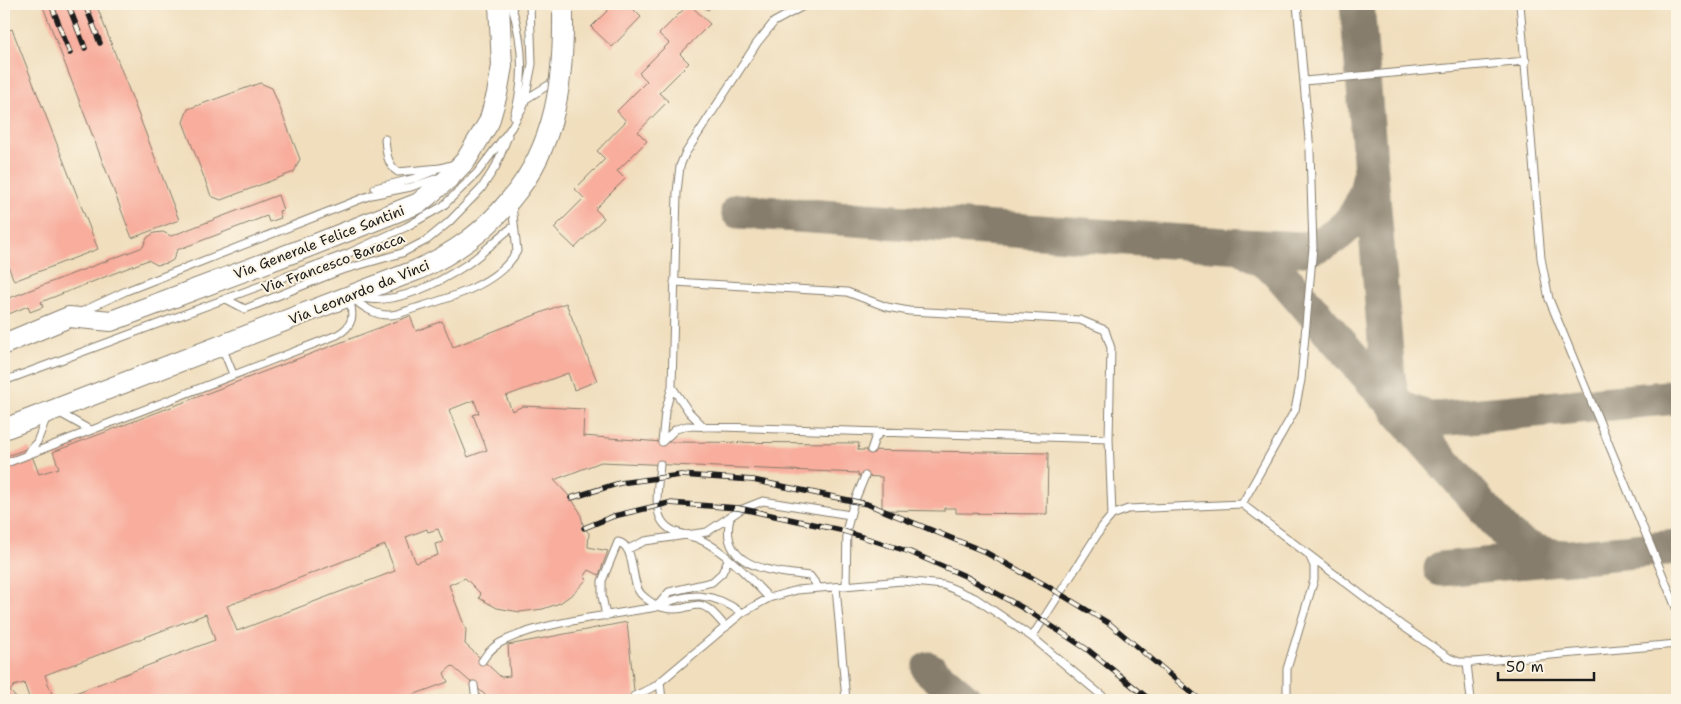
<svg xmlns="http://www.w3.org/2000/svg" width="1681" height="704" font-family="'Shantell Sans',sans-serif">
<rect width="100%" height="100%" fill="#fcf5e5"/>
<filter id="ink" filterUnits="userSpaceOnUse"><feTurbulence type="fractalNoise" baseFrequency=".02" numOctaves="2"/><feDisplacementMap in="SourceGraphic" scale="10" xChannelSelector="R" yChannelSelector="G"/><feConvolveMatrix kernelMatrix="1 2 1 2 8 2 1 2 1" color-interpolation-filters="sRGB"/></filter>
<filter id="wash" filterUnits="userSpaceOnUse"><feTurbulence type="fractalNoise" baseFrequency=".0096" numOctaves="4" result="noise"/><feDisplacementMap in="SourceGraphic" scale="20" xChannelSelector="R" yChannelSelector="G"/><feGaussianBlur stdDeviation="1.12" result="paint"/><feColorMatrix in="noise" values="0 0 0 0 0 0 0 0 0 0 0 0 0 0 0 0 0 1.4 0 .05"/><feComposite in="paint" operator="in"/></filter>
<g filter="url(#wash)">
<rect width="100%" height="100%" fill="#f0debd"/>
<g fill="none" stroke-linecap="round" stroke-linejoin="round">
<path stroke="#867d6c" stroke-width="35" d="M 1357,4 L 1388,377 L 1393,401 L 1401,414 L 1507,534 C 1525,550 1547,557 1570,557
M 738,211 L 1241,246 L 1275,268 L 1384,394 C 1403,410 1414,416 1438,419 L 1677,397
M 1242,246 L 1303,249 C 1340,242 1364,214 1369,178
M 1441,569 L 1677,547
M 929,669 L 965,700"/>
</g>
<g id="blocks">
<path fill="#f8ad9d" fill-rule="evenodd" d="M 42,4 L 96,4 L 179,220 L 132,238 Z
M 614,4 L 640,4 L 634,10 L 641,17 L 612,47 L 591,27 Z
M 689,4 L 710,24 L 680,54 L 689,63 L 659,93 L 668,101 L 638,132 L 647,141 L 617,171 L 625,179 L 595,209 L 604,218 L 575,248 L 554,228 L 584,198 L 575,189 L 605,159 L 597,151 L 626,121 L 617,111 L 647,81 L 639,73 L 669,43 L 659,34 Z
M 697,4 L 712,4 L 708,10 Z
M 12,29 L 98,249 L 14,281 L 4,255 L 4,32 Z
M 260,83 L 272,88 L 300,159 L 294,172 L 221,200 L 211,196 L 183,122 L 188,109 Z
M 278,195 L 283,210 L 279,211 L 281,218 L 269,222 L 267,216 L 264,217 L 177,250 L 173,260 L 168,263 L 157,265 L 148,260 L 41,302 L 43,307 L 30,312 L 28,306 L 4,316 L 4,300 L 143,247 L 147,238 L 154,233 L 163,232 L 171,236 Z
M 566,303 L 597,381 L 574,390 L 568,373 L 506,396 L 512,411 L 523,406 L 584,409 L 583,436 L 662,442 L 859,443 L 858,450 L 1048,453 L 1047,514 L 956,513 L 956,508 L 944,508 L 944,511 L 882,510 L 882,477 L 858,476 L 858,473 L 601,462 L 554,480 L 571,498 L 580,512 L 584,528 L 589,533 L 588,547 L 608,551 L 599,575 L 589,570 L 584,577 L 587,579 L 574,593 L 560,603 L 543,609 L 520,612 L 497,608 L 479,598 L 481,594 L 465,578 L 449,585 L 466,630 L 465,644 L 501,677 L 510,676 L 508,645 L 627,622 L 635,700 L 491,700 L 452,666 L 444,673 L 448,682 L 399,700 L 57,700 L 215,640 L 206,614 L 45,675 L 54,700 L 30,700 L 24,683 L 14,686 L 10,691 L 18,700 L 4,700 L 4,457 L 29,448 L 39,474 L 59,468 L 53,452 L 410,316 L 416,331 L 442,321 L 453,347 ZM 474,400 L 479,413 L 473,415 L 487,450 L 468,457 L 449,410 ZM 427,529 L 428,532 L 438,529 L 443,542 L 435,544 L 438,555 L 416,563 L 406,537 ZM 385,545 L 395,571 L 237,631 L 227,606 Z"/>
</g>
</g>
<g filter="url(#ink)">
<use href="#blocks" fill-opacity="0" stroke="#867d6c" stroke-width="1"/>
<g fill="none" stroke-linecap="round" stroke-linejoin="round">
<g stroke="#867d6c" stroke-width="9">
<path id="service" d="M 511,4 C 523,41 526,78 514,116
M 1520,4 L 1541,258 L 1549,299 L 1677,610
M 1304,81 L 1526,61
M 526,99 L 555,81
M 385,139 C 386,151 387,165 398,172 L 440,168 L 454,164
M 375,188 L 416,178 L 434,171
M 353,298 C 362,307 377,316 390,315 C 398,315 408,310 416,308 C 450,298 499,284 517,251 L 512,205
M 361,298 C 396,305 437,284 466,265 C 483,254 497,238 514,226
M 226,299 L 245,309 L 339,271 L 402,253 L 427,240 L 449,222 L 481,189 L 496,166 L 508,136
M 81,312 L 126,291 L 371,195 L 411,187 L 438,178
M 222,347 L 233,374
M 4,381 L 349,253 L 406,227 L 443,206 L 477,173 L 511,128 L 524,105 L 532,64 L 530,4
M 672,387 L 689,412 L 704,427
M 58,412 L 90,430
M 1109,439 L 1112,515 L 1128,509 L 1242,504 L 1404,627 L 1449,658 L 1459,662 L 1474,662 L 1677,644
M 662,442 L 676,429 L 687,426 L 1109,439 L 1111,348 L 1105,330 L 1080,320 L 909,311 L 887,307 L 847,292 L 674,282
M 662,442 L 665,412 L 672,387 L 677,192 L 680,166 L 685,154 L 757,43 L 774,22 L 807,4
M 871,450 L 875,438 L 881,432
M 28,452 L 37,442 L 47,416
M 4,464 L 337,335 C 354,326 354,315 349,298
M 660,464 C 659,481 653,507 662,521 C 670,534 686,534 699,539 C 723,549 751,579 769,598
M 1242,504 L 1295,410 L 1301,380 L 1313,247 L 1310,151 L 1297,4
M 730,518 C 718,569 776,572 810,576 L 819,588
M 628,549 L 645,541 L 707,532 L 740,510 L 763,501 L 850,515
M 846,586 L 847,528 L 853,505 L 865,476
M 836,587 L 846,700
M 659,604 L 669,592 L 712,582 L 722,573 L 728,560
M 606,616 L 602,596 L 602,581 L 618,542 C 637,546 629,583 642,595 C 655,607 667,611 684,608 C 688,607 695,605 699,605 C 710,606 719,620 726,627
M 1032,637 L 1102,527 L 1112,515
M 482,661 C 488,651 498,643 508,639 C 548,621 613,615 656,607 C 689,591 713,592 742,613
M 1467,663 L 1471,700
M 660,682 L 662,700
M 474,685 L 476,700
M 634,696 L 654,687 L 742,613 L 769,598 L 797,590 L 902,581 L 944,585 L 975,598 L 1032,637 L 1107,700
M 1287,700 L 1287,669 L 1314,580 L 1314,566 L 1310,557"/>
</g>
<g stroke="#867d6c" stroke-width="22">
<path id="secondary" d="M 4,344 L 69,317 L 111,321 L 308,247 L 419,203 L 449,178 L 466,160 L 489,122 L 497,94 L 502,66 L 499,4
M 4,429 L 417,270 C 455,253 484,232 511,199"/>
</g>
<use href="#service" stroke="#fff" stroke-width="7"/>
<use href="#secondary" stroke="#fff" stroke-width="20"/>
<g stroke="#1c1c1c" stroke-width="5.5">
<path id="rail" d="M 51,4 L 70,53
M 68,4 L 85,48
M 85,4 L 100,43
M 571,498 L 620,483 L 681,475 L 753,480 L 867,504 L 983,551 L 1047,586 L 1110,624 L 1200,700
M 584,528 L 614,516 L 669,503 L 738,508 L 840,530 L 910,552 L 965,576 L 1030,612 L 1088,650 L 1150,700"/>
</g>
<use href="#rail" stroke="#fcf5e5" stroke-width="4" stroke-dasharray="11" stroke-linecap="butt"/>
<g stroke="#867d6c" stroke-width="22" stroke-linecap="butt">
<path id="secondary-bridge" d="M 511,199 C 556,146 564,79 563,12"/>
</g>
<use href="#secondary-bridge" stroke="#fff" stroke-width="20"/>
</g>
</g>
<g text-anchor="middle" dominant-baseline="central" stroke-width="4" stroke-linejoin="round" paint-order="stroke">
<g font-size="14" fill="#1c1c1c" stroke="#fcf5e5">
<text transform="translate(319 242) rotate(-21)">Via Generale Felice Santini</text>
<text transform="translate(333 263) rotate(-20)">Via Francesco Baracca</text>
<text transform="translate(359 292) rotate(-22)">Via Leonardo da Vinci</text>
</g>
</g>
<rect width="1681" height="704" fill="none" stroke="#fcf5e5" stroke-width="20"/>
<path d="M1498 672v8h96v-8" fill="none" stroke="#1c1c1c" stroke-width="2.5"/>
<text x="1506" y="672" font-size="15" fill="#1c1c1c" stroke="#fcf5e5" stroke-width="4" paint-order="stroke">50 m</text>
</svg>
